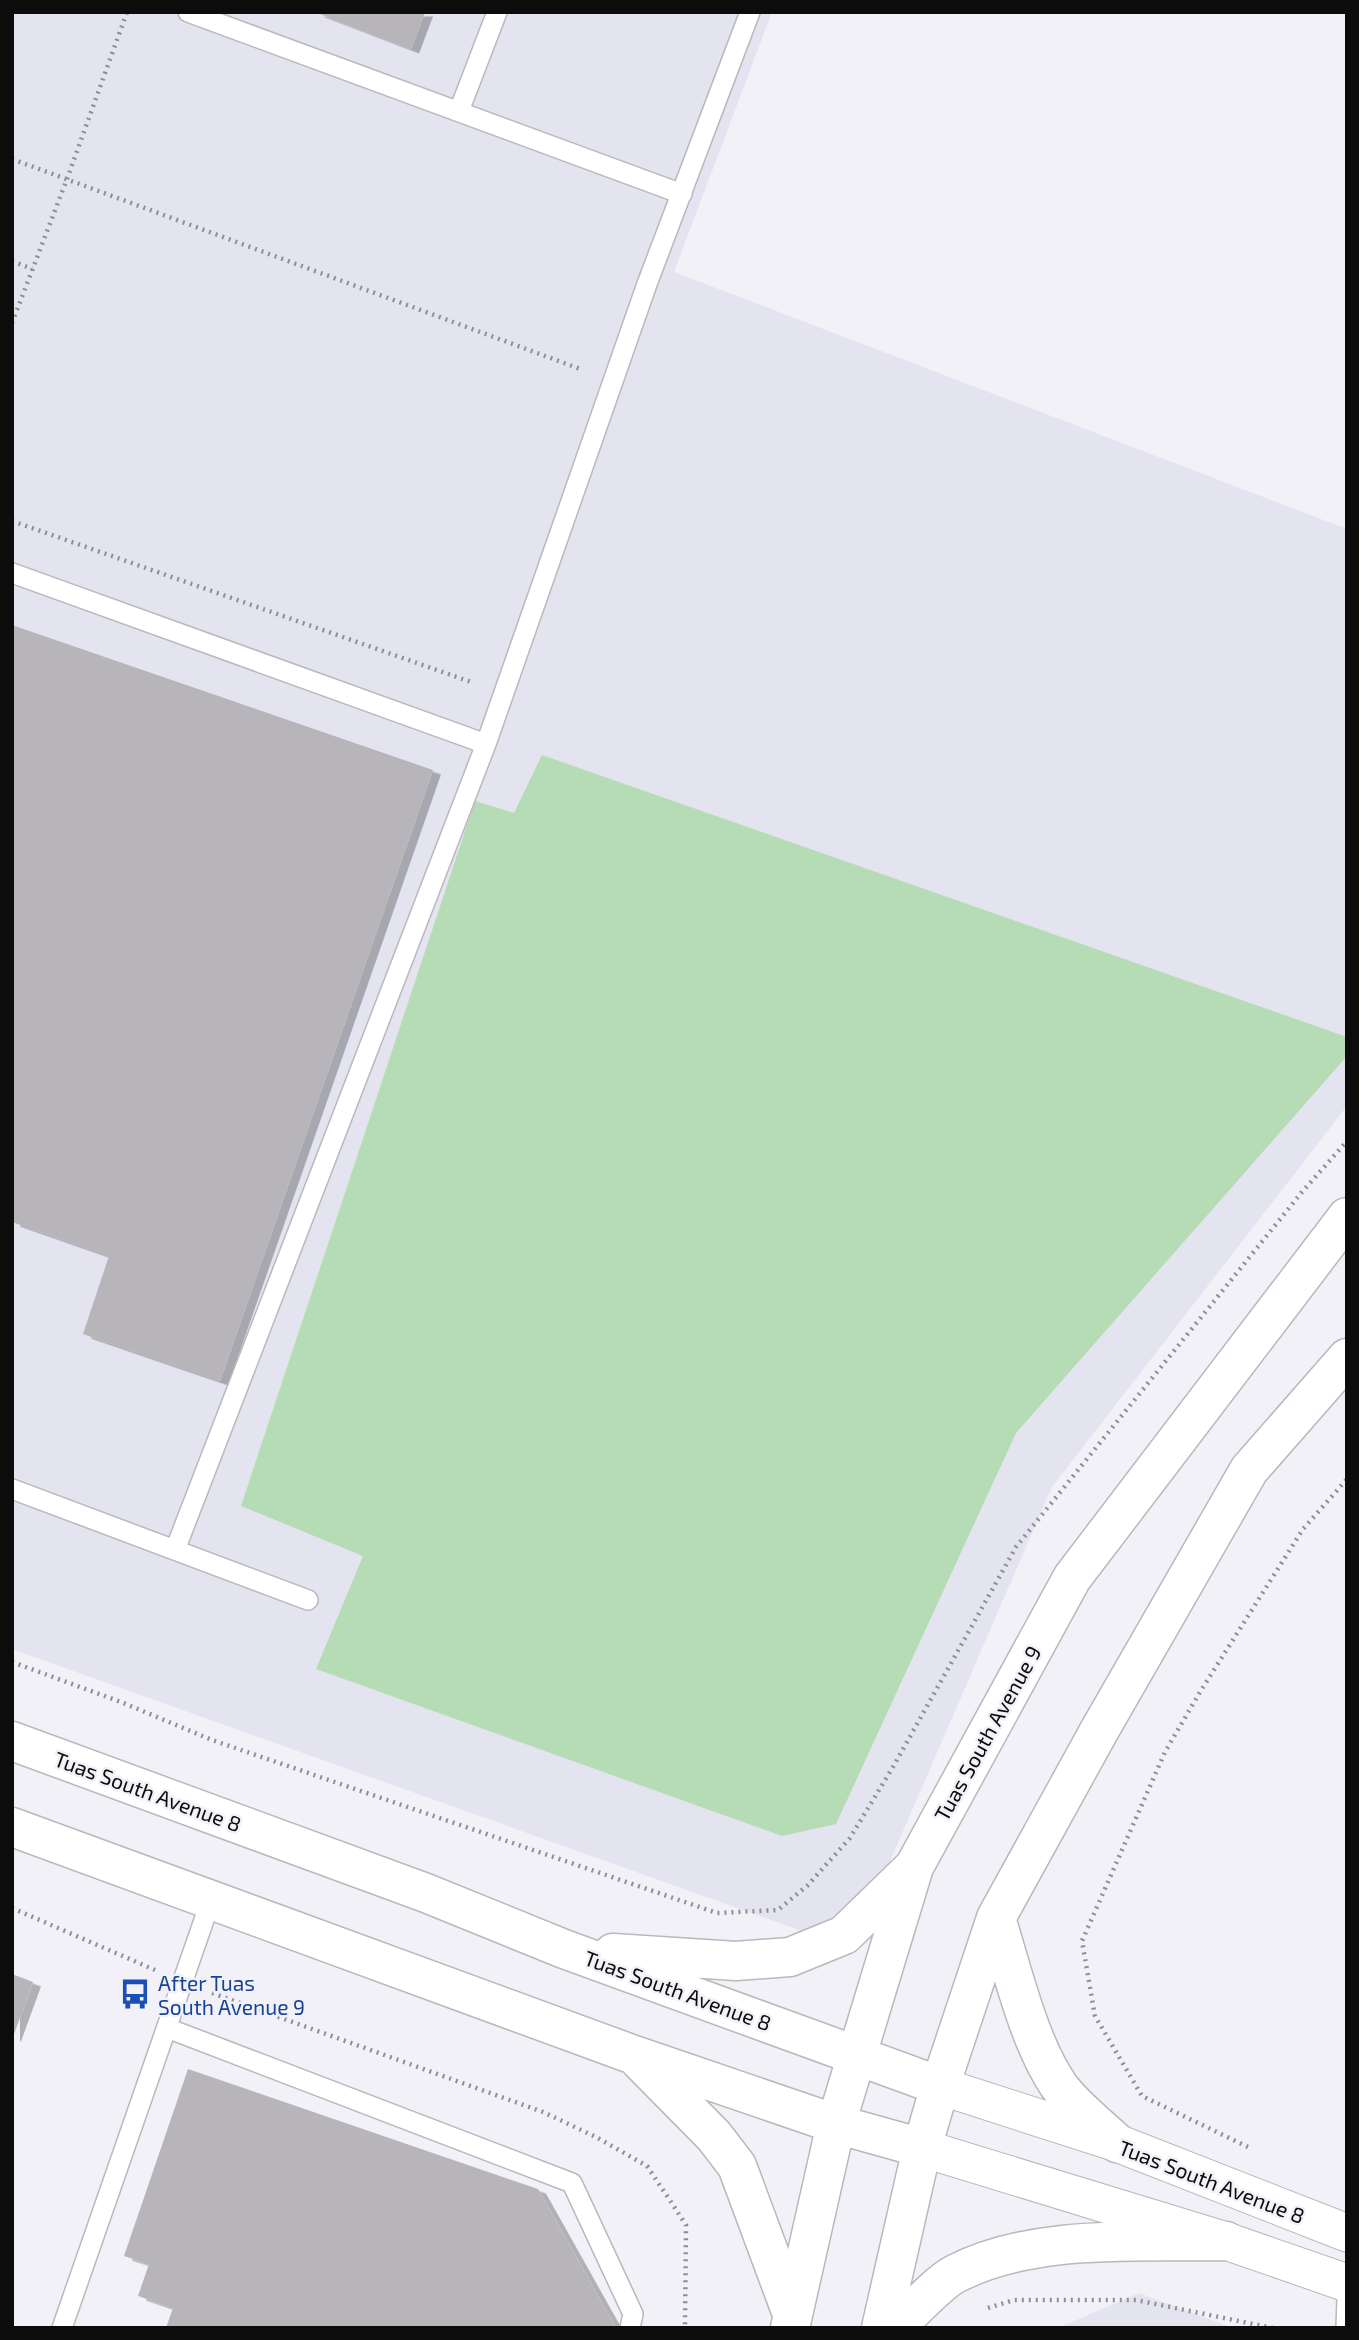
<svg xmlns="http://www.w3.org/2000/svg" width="1359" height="2340" font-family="'Exo 2',sans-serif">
<defs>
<filter id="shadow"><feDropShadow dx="8" dy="4.5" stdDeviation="0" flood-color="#0004"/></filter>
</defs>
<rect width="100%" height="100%" fill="#f2f1f7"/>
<path fill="#e4e4f0" d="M 12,12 L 772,12 L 674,272 L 1347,529 L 1347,1106 L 1052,1487 L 852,1949 L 12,1649 Z
M 1139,2293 L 1233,2328 L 1058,2328 Z"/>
<path fill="#b5dcb4" d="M 542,755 L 1347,1037 L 1347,1056 L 1016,1433 L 836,1824 L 782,1836 L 316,1669 L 363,1556 L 241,1506 L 475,801 L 514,813 Z"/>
<path fill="#b7b5ba" filter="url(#shadow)" d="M 315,12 L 425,12 L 411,49 Z
M 12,625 L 433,770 L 220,1381 L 83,1334 L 109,1256 L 12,1222 Z
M 12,1974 L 33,1982 L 13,2037 L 12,2037 Z
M 188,2069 L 538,2189 L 616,2328 L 166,2328 L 173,2308 L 138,2296 L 149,2264 L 124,2256 Z"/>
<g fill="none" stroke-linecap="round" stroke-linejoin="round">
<g stroke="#b8b8bd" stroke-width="22">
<path id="service" d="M 188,12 L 682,194
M 459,111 L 497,12
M 12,573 L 486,744
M 12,1489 L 308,1600
M 175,1550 L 486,744 L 647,284 L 750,12
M 167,2028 L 572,2183 L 633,2314 L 630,2328
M 62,2328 L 211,1900
M 1346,2328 L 1347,2298"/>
</g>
<g stroke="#b8b8bd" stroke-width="39">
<path id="minor" d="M 940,2086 L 1117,2143 L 1347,2233
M 922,2148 L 1226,2241 L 1347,2283"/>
</g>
<g stroke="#b8b8bd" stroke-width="41">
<path id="tertiary" d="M 12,1741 L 426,1893 L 564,1949 L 940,2086
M 12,1827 L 634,2055 L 836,2124 L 922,2148
M 996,1918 C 1012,1969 1029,2043 1059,2086 C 1072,2105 1100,2127 1117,2143
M 613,1953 L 736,1961 L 790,1957 L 844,1935 L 913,1868
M 640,2061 L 714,2136 L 737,2166 L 792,2314
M 790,2328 L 836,2124 L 914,1867 L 1072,1578 L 1347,1217
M 881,2328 L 922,2148 L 940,2086 L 996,1918 L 1099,1731 L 1249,1470 L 1347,1358
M 895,2328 C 910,2314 939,2282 955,2274 C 1035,2233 1138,2243 1226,2241"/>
</g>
<path stroke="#8f8f93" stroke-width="4.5" stroke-dasharray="2 5" stroke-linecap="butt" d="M 12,159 L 583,370
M 12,261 L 32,269
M 12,323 L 67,179 L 127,12
M 12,521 L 474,683
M 12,1662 L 121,1702 L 212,1740 L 717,1913 L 778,1910 L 808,1885 L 850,1838 L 893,1767 L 1016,1547 L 1302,1192 L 1347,1141
M 12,1908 L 155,1970
M 212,1993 L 543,2112 L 596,2137 L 647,2166 L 673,2205 L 686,2225 L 685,2328
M 1248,2147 L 1142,2096 L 1095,2016 L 1082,1941 L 1165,1752 L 1200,1692 L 1303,1529 L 1347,1479
M 988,2308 L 1014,2300 L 1136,2300 L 1273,2328"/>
<use href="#service" stroke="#fff" stroke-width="19"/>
<use href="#minor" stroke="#fff" stroke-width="37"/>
<use href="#tertiary" stroke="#fff" stroke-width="38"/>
</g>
<defs>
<g id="bus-bare" transform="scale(2.415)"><path d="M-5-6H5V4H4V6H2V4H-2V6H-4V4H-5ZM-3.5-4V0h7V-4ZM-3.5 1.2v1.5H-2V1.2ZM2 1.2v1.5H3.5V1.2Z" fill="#1a4fb4" stroke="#f2f1f7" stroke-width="2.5" paint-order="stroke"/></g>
</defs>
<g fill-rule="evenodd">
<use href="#bus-bare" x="135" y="1994"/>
</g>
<g text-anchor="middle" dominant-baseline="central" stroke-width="5" stroke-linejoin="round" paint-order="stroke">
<g font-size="21" fill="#0c0c0d" stroke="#f2f1f7">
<text transform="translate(987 1733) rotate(-61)">Tuas South Avenue 9</text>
<text transform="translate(148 1791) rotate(20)">Tuas South Avenue 8</text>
<text transform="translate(678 1990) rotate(20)">Tuas South Avenue 8</text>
<text transform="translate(1212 2181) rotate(21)">Tuas South Avenue 8</text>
</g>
<g font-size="21" fill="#164399" stroke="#f2f1f7" text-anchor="start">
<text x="158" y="1982">After Tuas<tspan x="158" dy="24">South Avenue 9</tspan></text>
</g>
</g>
<rect width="1359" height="2340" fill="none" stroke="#0c0c0d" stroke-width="28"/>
</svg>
